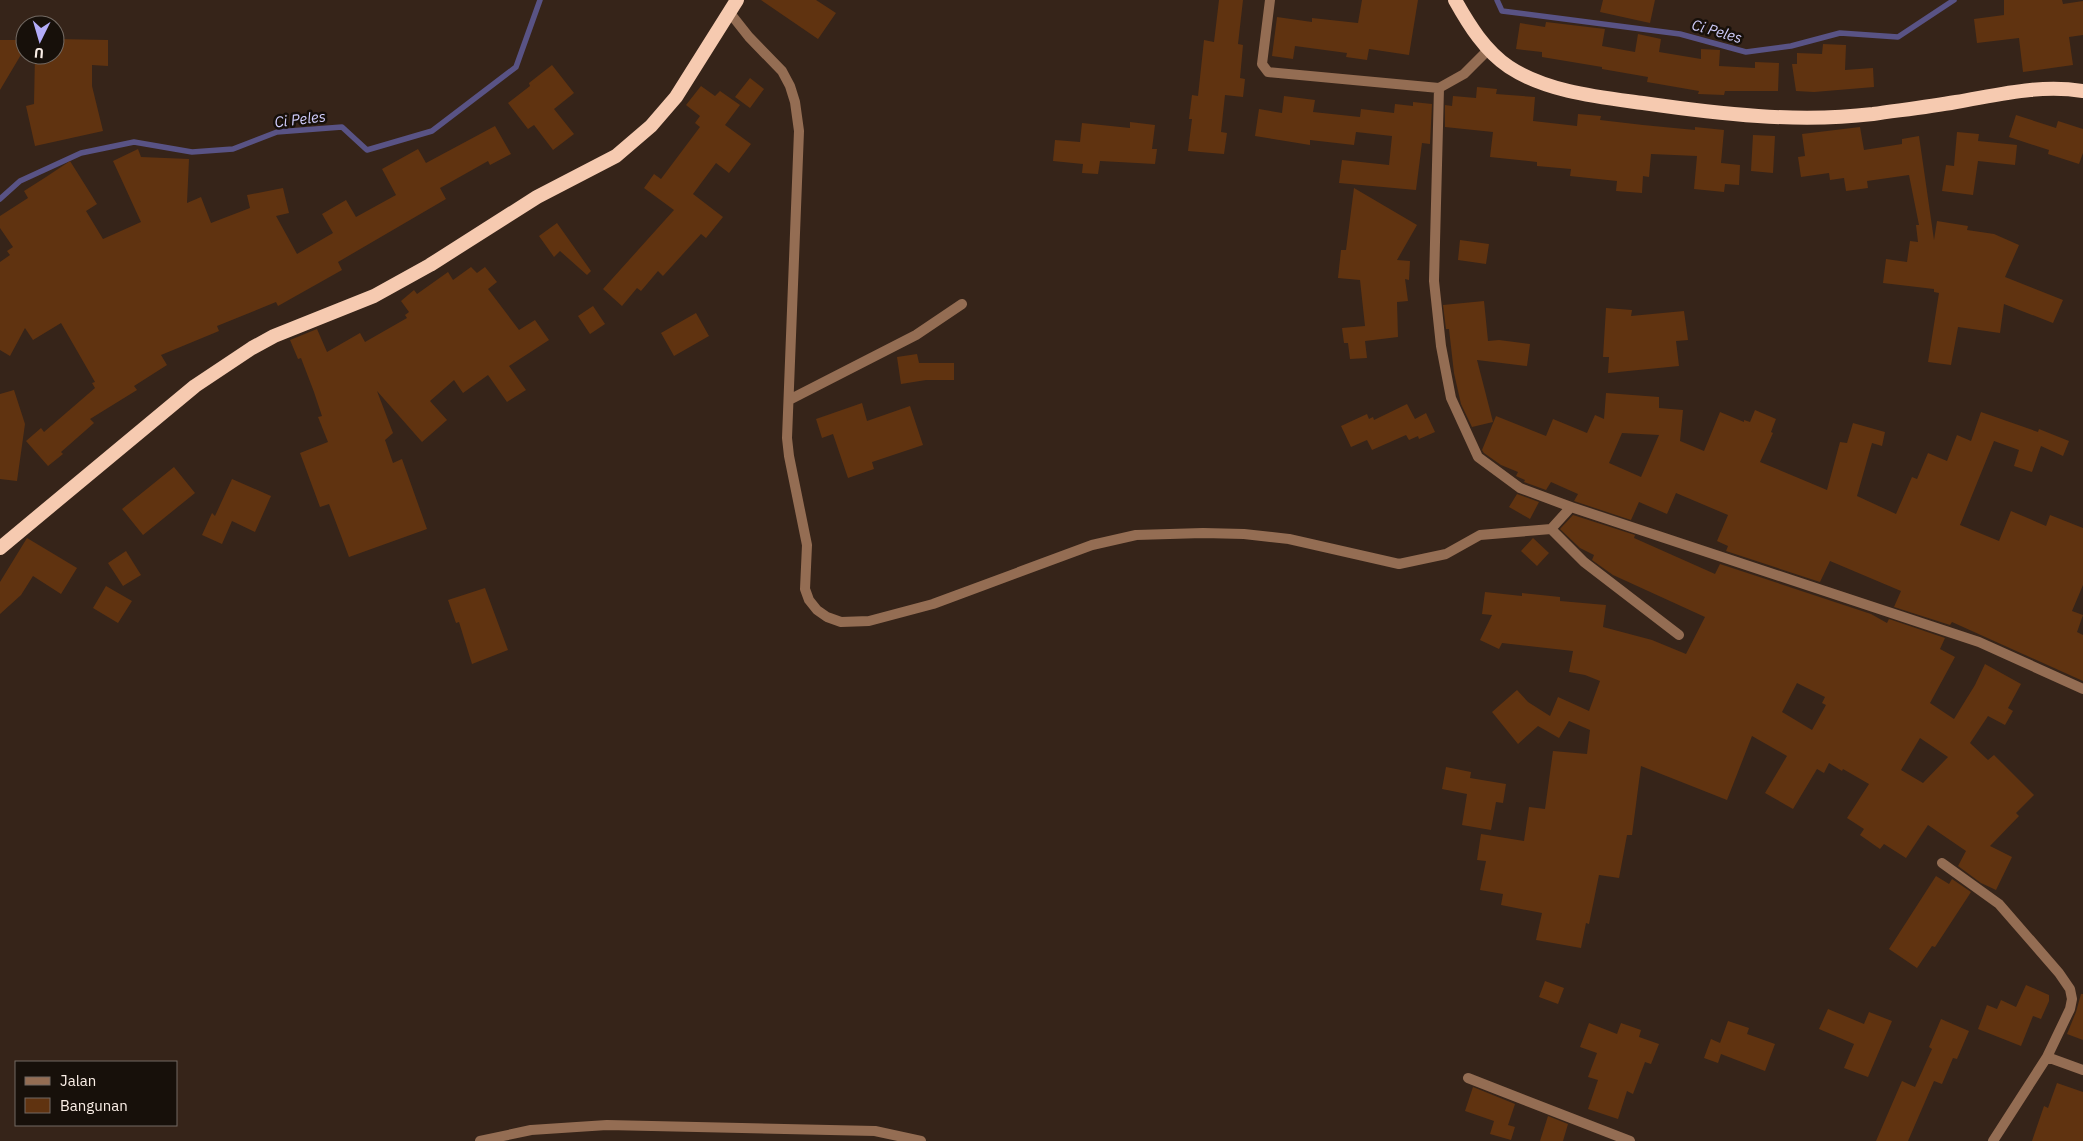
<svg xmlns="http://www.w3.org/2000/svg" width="2083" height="1141" font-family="'IBM Plex Sans',sans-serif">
<rect width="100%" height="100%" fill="#362419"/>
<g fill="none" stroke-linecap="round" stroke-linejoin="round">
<path stroke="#595385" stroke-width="5.5" d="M 1497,0 L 1502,11 L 1680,34 L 1746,52 L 1791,46 L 1840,33 L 1898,37 L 1954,0
M 0,199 L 20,181 L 81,153 L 134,142 L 192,152 L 233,149 L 277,132 L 342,127 L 367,150 L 432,131 L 516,67 L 540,0"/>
</g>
<path fill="#603310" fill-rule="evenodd" d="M 761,0 L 816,0 L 836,13 L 818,39 Z
M 1219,0 L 1243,0 L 1238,44 L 1243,45 L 1240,78 L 1245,79 L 1243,97 L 1225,95 L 1221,132 L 1227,133 L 1224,154 L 1188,151 L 1192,119 L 1189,119 L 1192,95 L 1198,96 L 1204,40 L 1214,42 Z
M 1362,0 L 1418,0 L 1409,55 L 1369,49 L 1367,60 L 1346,57 L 1347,53 L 1295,46 L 1293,59 L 1272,56 L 1277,17 L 1312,22 L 1312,18 L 1358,23 Z
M 1603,0 L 1655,0 L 1650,23 L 1600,12 Z
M 2004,0 L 2062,0 L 2063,4 L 2083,1 L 2083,35 L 2069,37 L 2073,65 L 2023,72 L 2019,38 L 1977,43 L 1974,19 L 2004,15 Z
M 1546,22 L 1605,29 L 1602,46 L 1635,52 L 1638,34 L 1661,39 L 1659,52 L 1701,59 L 1701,49 L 1720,50 L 1719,66 L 1755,68 L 1755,62 L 1779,63 L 1778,91 L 1725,91 L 1724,95 L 1698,94 L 1699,91 L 1647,82 L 1648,77 L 1602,69 L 1602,67 L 1542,57 L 1542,52 L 1516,49 L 1520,23 L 1545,27 Z
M 55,39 L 108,40 L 108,66 L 92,65 L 92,86 L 103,131 L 35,146 L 26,106 L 34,104 L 35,55 L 55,55 Z
M 0,40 L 25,40 L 25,48 L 0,90 Z
M 1823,44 L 1846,45 L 1845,70 L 1873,68 L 1874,87 L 1814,92 L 1796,91 L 1792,64 L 1797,64 L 1797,53 L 1822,54 Z
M 552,65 L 574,93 L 554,109 L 574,134 L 553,150 L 534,125 L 528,129 L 508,103 L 530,86 L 529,83 Z
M 750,78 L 764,89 L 750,108 L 735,97 Z
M 701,86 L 715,96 L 720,91 L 740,105 L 725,125 L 751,144 L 729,173 L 716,163 L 693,194 L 723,217 L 706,238 L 701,234 L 663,276 L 658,271 L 641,291 L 637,288 L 622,306 L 603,289 L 674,210 L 644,188 L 654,174 L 661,179 L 700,127 L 695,123 L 700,116 L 686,105 Z
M 1477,87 L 1497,89 L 1496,94 L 1535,97 L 1533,121 L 1577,126 L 1578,114 L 1601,116 L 1600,120 L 1643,125 L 1695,130 L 1695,127 L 1724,130 L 1721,163 L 1740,165 L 1739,185 L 1725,184 L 1724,192 L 1694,189 L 1697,156 L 1651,154 L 1649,177 L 1643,176 L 1642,193 L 1616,191 L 1617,181 L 1570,176 L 1571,169 L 1537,166 L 1537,162 L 1490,157 L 1493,132 L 1445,127 L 1445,105 L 1452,106 L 1453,96 L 1476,98 Z
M 1284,96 L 1315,100 L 1313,112 L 1360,117 L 1361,109 L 1394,113 L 1395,104 L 1413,106 L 1413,102 L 1432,104 L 1430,144 L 1422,143 L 1416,190 L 1339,183 L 1342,160 L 1389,165 L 1392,136 L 1356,132 L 1354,145 L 1310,140 L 1310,145 L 1255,136 L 1259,109 L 1282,113 Z
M 2016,115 L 2056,128 L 2058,121 L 2083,129 L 2083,153 L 2079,164 L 2048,154 L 2049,150 L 2009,137 Z
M 1130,122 L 1155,125 L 1152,149 L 1157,149 L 1155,164 L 1100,161 L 1098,174 L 1082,173 L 1083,164 L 1053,161 L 1055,140 L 1080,142 L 1082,123 L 1130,128 Z
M 495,126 L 511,154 L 490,165 L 488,161 L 440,188 L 446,199 L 338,262 L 342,270 L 278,306 L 276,302 L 217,326 L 219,331 L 161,355 L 167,365 L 134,386 L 137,390 L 90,419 L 94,423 L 61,452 L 63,454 L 48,466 L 26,441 L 41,428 L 44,432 L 95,388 L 92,383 L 95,382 L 61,323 L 33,340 L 25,328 L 10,356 L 0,350 L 0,262 L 10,255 L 7,251 L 13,247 L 0,228 L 0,216 L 28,198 L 24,191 L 46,177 L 70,161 L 97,204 L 86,211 L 103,239 L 141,222 L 113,161 L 138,149 L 141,157 L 189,159 L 187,203 L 201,197 L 211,223 L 250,208 L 247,195 L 283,188 L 289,213 L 276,216 L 297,254 L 333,233 L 322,214 L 346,200 L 356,217 L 396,195 L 382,169 L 418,149 L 426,163 Z
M 1860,127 L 1864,150 L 1902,144 L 1902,139 L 1919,136 L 1934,240 L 1937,221 L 1968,226 L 1967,230 L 1994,234 L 2019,245 L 2005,277 L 2063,300 L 2053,323 L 2004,304 L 2000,333 L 1958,327 L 1951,365 L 1928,362 L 1939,293 L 1934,292 L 1934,289 L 1883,283 L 1886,259 L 1907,262 L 1910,241 L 1918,242 L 1916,225 L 1919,225 L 1909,175 L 1867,181 L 1868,188 L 1846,191 L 1844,178 L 1830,180 L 1829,173 L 1801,177 L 1798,157 L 1805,156 L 1802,134 Z
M 1957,132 L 1979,134 L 1978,141 L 2017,145 L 2015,165 L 1978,161 L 1973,195 L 1942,191 L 1946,165 L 1954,166 Z
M 1753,135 L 1775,136 L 1773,173 L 1751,171 Z
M 1354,188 L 1417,225 L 1397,260 L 1410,261 L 1409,280 L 1405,279 L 1408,301 L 1397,302 L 1398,337 L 1365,341 L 1367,358 L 1350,359 L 1348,343 L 1344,343 L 1342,328 L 1365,326 L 1360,280 L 1338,278 L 1341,250 L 1346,250 Z
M 557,223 L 591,271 L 587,275 L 560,251 L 554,257 L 539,236 Z
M 1460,240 L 1489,244 L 1486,264 L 1458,260 Z
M 471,267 L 477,273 L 485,267 L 497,282 L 488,289 L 519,330 L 535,320 L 549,340 L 509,366 L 526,390 L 507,402 L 488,375 L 463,393 L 454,380 L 430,401 L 447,420 L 422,442 L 377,391 L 393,433 L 385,440 L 393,463 L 402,459 L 427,529 L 349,557 L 329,504 L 320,507 L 300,453 L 328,442 L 318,417 L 322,416 L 314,392 L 301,358 L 298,359 L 290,340 L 317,329 L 327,352 L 360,333 L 365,342 L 407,318 L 405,315 L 409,312 L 401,301 L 414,290 L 417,294 L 448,272 L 453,280 Z
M 1484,301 L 1488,341 L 1499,340 L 1530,344 L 1527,366 L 1477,360 L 1493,422 L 1472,427 L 1461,404 L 1454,373 L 1449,329 L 1446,329 L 1443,305 Z
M 593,306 L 605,324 L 590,334 L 578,316 Z
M 1606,308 L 1632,310 L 1631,316 L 1684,311 L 1688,340 L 1676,341 L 1679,366 L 1608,373 L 1609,357 L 1603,357 Z
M 696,313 L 709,336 L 674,356 L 661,333 Z
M 917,354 L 919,363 L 954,363 L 954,380 L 926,380 L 901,384 L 897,357 Z
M 14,390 L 25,424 L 17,481 L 0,479 L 0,394 Z
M 1606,393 L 1659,397 L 1659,408 L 1683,410 L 1680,441 L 1704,451 L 1720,412 L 1744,422 L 1744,420 L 1750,422 L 1755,410 L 1776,419 L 1771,432 L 1773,433 L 1760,462 L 1827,490 L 1840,442 L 1847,443 L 1853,423 L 1885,432 L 1882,446 L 1872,443 L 1857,496 L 1896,514 L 1912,477 L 1917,479 L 1928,453 L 1947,461 L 1957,435 L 1971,441 L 1981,412 L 2038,432 L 2039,429 L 2069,441 L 2063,456 L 2041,446 L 2032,472 L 2014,466 L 2019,450 L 1994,441 L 1960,525 L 1999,541 L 2011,511 L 2046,526 L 2050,515 L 2083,528 L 2083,585 L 2072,611 L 2083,615 L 2077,632 L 2083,635 L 2083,681 L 1952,622 L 1950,625 L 1894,607 L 1901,591 L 1830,561 L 1820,582 L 1726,551 L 1728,546 L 1717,541 L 1728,515 L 1676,493 L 1667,514 L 1639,502 L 1631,520 L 1574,501 L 1578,494 L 1551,482 L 1546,490 L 1524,482 L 1525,480 L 1516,476 L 1518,472 L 1501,465 L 1484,453 L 1482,450 L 1496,416 L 1546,436 L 1553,419 L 1587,433 L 1595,415 L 1604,419 ZM 1622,433 L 1659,435 L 1641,477 L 1609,463 Z
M 862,403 L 867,421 L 910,406 L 923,445 L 872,462 L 874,469 L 848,478 L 833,434 L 822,438 L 816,419 Z
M 1407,404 L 1415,419 L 1426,413 L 1435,432 L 1419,439 L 1418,436 L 1409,440 L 1406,435 L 1372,450 L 1367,440 L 1351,447 L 1341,426 L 1367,414 L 1369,419 L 1373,417 L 1374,420 Z
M 174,467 L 195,493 L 143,535 L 122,509 Z
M 232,479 L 271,496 L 255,532 L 232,521 L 222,544 L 202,535 L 212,513 L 215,516 Z
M 1517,494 L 1539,502 L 1530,519 L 1509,507 Z
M 1573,515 L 1635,535 L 1634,538 L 1715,574 L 1720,564 L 1871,614 L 1887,623 L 1889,619 L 1945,638 L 1940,649 L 1955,657 L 1930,703 L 1954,719 L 1975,685 L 1985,664 L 2021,684 L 2008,708 L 2013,711 L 2005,725 L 1988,716 L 1970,743 L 1988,760 L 1994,755 L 2034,795 L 2016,813 L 2019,816 L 1990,846 L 2012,857 L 1996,890 L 1981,883 L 1958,866 L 1966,851 L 1928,825 L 1906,858 L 1884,844 L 1880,849 L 1860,835 L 1864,829 L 1847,818 L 1869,784 L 1843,769 L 1842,771 L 1829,763 L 1824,773 L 1817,769 L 1793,809 L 1765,793 L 1787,756 L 1752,736 L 1727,800 L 1641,766 L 1632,835 L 1627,835 L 1619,878 L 1599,875 L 1589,924 L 1586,923 L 1581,948 L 1536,940 L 1542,913 L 1501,905 L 1503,894 L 1480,890 L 1486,861 L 1477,860 L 1481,834 L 1524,841 L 1529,807 L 1545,809 L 1553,751 L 1587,754 L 1590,730 L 1569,721 L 1559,738 L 1538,726 L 1518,744 L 1492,712 L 1517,690 L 1528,702 L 1550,716 L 1558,697 L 1589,711 L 1600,681 L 1585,675 L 1569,672 L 1573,651 L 1502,643 L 1499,649 L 1480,640 L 1492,615 L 1482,614 L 1485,592 L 1522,596 L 1522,593 L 1560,597 L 1560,601 L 1606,605 L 1603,627 L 1652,640 L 1686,654 L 1705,617 L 1613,575 L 1592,560 L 1594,555 L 1580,548 L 1560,529 ZM 1797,683 L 1825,697 L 1822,703 L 1826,705 L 1812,730 L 1782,712 ZM 1920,738 L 1948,757 L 1923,783 L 1901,770 Z
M 27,538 L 77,568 L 61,594 L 33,576 L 21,595 L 0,614 L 0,582 Z
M 1533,538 L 1549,553 L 1537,566 L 1521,551 Z
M 126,551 L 141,575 L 123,586 L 108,563 Z
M 106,586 L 132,601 L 118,623 L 93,608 Z
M 485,588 L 508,650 L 472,664 L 459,622 L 456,623 L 448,600 Z
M 1446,767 L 1471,772 L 1470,778 L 1506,784 L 1503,803 L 1496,802 L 1491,830 L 1462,825 L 1467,794 L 1442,789 Z
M 1936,876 L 1949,884 L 1952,879 L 1971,892 L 1935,947 L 1932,946 L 1917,968 L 1889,949 Z
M 1545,981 L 1564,988 L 1558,1004 L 1539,997 Z
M 2026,985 L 2049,995 L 2049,1001 L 2041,1019 L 2033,1016 L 2021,1046 L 1978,1029 L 1987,1005 L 1997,1009 L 2001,1000 L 2016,1007 Z
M 2081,994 L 2083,994 L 2083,1040 L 2067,1034 L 2076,1012 Z
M 1828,1009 L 1864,1024 L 1869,1012 L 1892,1021 L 1868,1077 L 1844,1068 L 1854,1044 L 1819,1029 Z
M 1941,1019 L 1969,1031 L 1957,1059 L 1953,1058 L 1942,1084 L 1934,1081 L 1908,1141 L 1876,1141 L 1902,1081 L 1915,1087 L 1932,1049 L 1929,1047 Z
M 1728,1021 L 1749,1028 L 1747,1034 L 1775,1044 L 1765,1071 L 1721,1054 L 1718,1063 L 1704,1058 L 1711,1039 L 1720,1043 Z
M 1589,1023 L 1617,1034 L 1621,1023 L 1641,1030 L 1639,1037 L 1659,1044 L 1651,1064 L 1645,1062 L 1633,1094 L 1627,1091 L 1618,1119 L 1588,1109 L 1598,1080 L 1588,1077 L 1597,1053 L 1580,1047 Z
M 2057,1083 L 2083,1092 L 2083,1141 L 2032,1141 L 2044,1106 L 2048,1108 Z
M 1473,1087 L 1515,1104 L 1508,1125 L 1515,1127 L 1511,1140 L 1490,1134 L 1494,1121 L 1465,1111 Z
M 1548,1116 L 1568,1124 L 1563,1141 L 1540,1141 Z"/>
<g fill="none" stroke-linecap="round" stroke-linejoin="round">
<path stroke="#946d53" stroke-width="10" d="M 1270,0 L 1262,64 L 1268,72 L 1439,88
M 730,13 L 749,37 L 782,71 L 790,86 L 795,102 L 799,131 L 787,438 L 789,456 L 807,545 L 805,589 L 809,600 L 817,610 L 827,617 L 841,622 L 869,621 L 933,604 L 1092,545 L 1136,535 L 1203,533 L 1244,534 L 1289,539 L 1399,564 L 1446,554 L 1480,535 L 1551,529 L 1571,507
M 1488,50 L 1464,74 L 1439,88 L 1434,281 L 1441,346 L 1451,398 L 1478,457 L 1520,488 L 1571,507 L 1979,642 L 2083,689
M 789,400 L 916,335 L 962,304
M 1551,529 L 1584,562 L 1679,635
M 1942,863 L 1999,904 L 2059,973 L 2070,989 L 2072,999 L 2070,1009 L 2047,1057 L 1993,1141
M 2047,1057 L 2083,1070
M 1468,1078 L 1630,1141
M 480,1141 L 531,1130 L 607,1125 L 875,1131 L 921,1141"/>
<path stroke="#f6cab0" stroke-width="14" d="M 1455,0 C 1469,25 1485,51 1509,67 C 1547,92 1599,97 1643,103 C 1719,114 1797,123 1873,114 C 1901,110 1928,107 1956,102 C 1998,95 2039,84 2083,91
M 0,548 L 195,386 L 252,348 L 274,336 L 374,296 L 430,265 L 537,197 L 616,156 L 651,126 L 676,97 L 737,0"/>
</g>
<g text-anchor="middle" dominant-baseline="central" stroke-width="5" stroke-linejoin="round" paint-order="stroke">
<g font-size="15" font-style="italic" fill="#d0cdfc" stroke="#17100a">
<text transform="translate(1717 31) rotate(16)">Ci Peles</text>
<text transform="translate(300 119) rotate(-7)">Ci Peles</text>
</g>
</g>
<rect x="15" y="1061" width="162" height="65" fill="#17100a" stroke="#726962"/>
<rect x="25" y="1077" width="25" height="8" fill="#946d53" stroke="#726962"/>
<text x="60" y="1086" font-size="15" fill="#fbefe7">Jalan</text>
<rect x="25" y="1098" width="25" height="15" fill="#603310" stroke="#726962"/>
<text x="60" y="1111" font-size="15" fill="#fbefe7">Bangunan</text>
<g transform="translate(40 40) rotate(185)"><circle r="24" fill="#17100a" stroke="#726962"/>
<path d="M0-4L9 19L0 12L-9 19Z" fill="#b3acf9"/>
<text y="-8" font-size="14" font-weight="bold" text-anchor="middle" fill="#fbefe7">U</text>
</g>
</svg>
